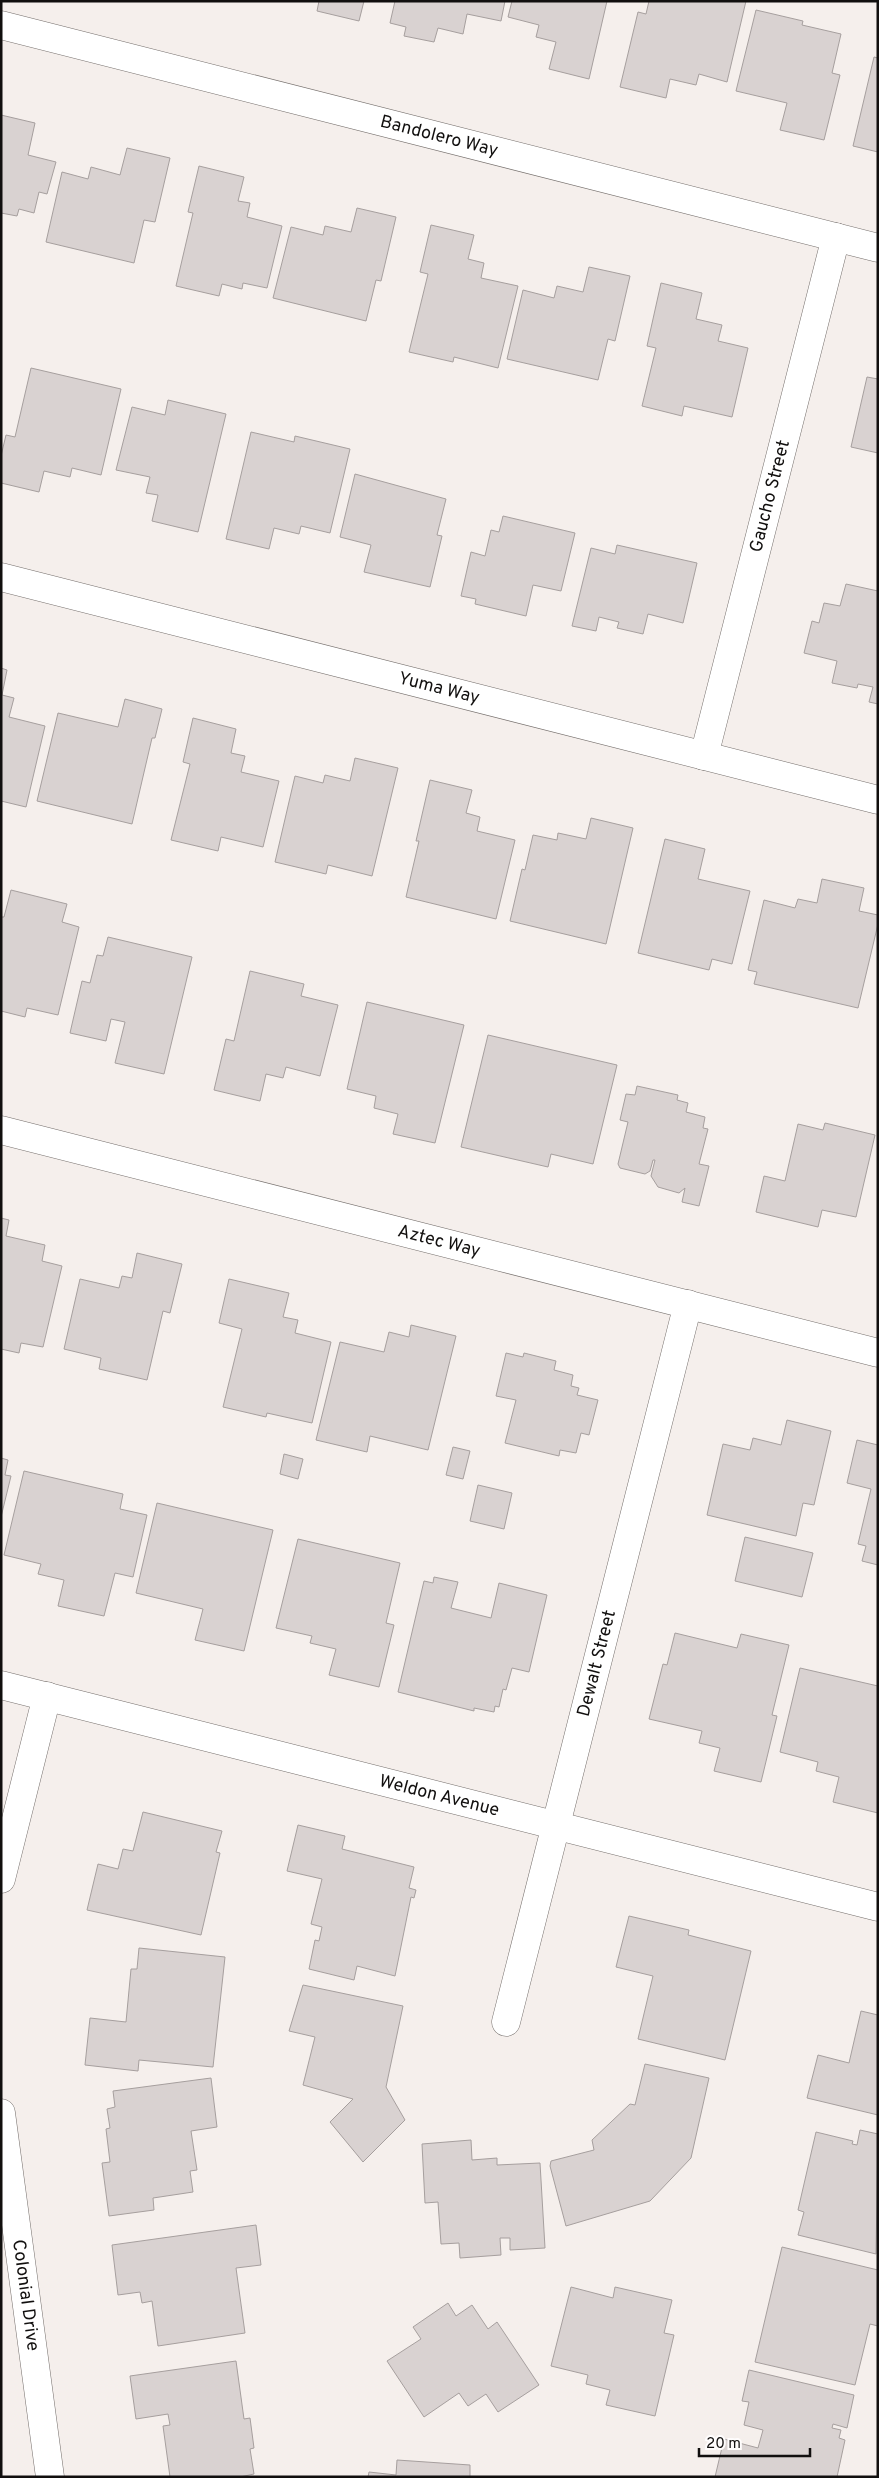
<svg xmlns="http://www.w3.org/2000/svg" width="879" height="2478" font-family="Overpass,sans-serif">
<rect width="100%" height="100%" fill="#f5efec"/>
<path fill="#d9d2d1" stroke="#a69f9e" d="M 319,1 L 364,1 L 359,21 L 317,11 Z
M 395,1 L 505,1 L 501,21 L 467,14 L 463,34 L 438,28 L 434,42 L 404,36 L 406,27 L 390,23 Z
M 512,1 L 607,1 L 589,79 L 549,69 L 556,42 L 536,37 L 539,25 L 508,17 Z
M 649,1 L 746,1 L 727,82 L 699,74 L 696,85 L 670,79 L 666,98 L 620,87 L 638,12 L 646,14 Z
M 756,10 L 803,21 L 802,25 L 841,34 L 832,73 L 840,75 L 824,140 L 780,130 L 787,103 L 736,91 Z
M 874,57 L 878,58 L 878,152 L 853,146 Z
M 1,115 L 35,123 L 28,155 L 56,162 L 47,194 L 39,192 L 34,213 L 19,209 L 17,216 L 1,213 Z
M 127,148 L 170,158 L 155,222 L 144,220 L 134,263 L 46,242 L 62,172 L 88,179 L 91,167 L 120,175 Z
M 199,166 L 244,177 L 238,201 L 250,203 L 247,217 L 282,226 L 267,288 L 243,283 L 242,289 L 222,284 L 219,296 L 176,286 L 193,213 L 188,212 Z
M 357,208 L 396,217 L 381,281 L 376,280 L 366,321 L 273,298 L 291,227 L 323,235 L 325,226 L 351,232 Z
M 431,225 L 474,235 L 468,259 L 484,263 L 481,278 L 518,286 L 498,368 L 454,357 L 453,362 L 409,352 L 428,274 L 420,272 Z
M 589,267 L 630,276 L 615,341 L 608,339 L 598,380 L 507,359 L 523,290 L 554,298 L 557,286 L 583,292 Z
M 661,283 L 702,293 L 696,319 L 722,325 L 718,341 L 748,348 L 732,417 L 684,406 L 682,416 L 642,406 L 656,348 L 647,346 Z
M 31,368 L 121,389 L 101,475 L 72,468 L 70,477 L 44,471 L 39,492 L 1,483 L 1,456 L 6,435 L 15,437 Z
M 867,377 L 878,379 L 878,453 L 851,447 Z
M 168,400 L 226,414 L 198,532 L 152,521 L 158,495 L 146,493 L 150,477 L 116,470 L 132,407 L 165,415 Z
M 251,432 L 294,442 L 295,436 L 350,449 L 330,533 L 301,526 L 299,534 L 274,528 L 269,549 L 226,539 Z
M 355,474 L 446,499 L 437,535 L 442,536 L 430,587 L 364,572 L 371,545 L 340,537 Z
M 503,516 L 575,533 L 561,591 L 533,585 L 526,616 L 475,604 L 476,599 L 461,596 L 471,552 L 485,556 L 491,530 L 499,532 Z
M 617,545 L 697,563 L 683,623 L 648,614 L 643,634 L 617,628 L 619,622 L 599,617 L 596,631 L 572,626 L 591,548 L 615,554 Z
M 846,584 L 878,591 L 878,704 L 869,702 L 873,687 L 858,684 L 857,688 L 832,683 L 837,661 L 804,653 L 812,621 L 819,623 L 824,603 L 840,606 Z
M 1,668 L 7,670 L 2,695 L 14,698 L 9,717 L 45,726 L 26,807 L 1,801 Z
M 125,699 L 162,709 L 155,738 L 152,738 L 132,824 L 37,801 L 58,713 L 118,727 Z
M 193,718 L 236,729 L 231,753 L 245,756 L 241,772 L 279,781 L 263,847 L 221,837 L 218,851 L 171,840 L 190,764 L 183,762 Z
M 355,758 L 398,768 L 372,876 L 328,865 L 326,874 L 275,862 L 295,776 L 323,783 L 325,775 L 350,781 Z
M 430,780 L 472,790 L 466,813 L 480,817 L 477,831 L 515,840 L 496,919 L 406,897 L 419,841 L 416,841 Z
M 591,818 L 633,828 L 606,944 L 510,921 L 522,869 L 525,870 L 533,835 L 557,840 L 558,833 L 586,839 Z
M 665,839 L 705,849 L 698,879 L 750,891 L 732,964 L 712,959 L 709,970 L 638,953 Z
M 822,879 L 864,888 L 859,911 L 878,915 L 878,924 L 858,1008 L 754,984 L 757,972 L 748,970 L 764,900 L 795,908 L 798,899 L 817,903 Z
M 11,890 L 67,904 L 62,922 L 79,927 L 58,1015 L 27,1008 L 25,1017 L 1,1011 L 1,917 L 4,917 Z
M 108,937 L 192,957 L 164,1074 L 115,1063 L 125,1022 L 111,1019 L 106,1041 L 70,1033 L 82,981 L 90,983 L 97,955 L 103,956 Z
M 250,971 L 304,984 L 301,996 L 338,1005 L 320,1076 L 286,1067 L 283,1078 L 266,1074 L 260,1101 L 214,1090 L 226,1039 L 234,1041 Z
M 367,1002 L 464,1025 L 435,1143 L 393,1134 L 398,1114 L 374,1108 L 376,1096 L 347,1089 Z
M 488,1035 L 617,1065 L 593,1164 L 551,1154 L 548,1167 L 461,1147 Z
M 637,1086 L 678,1095 L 677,1100 L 688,1103 L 686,1112 L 705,1117 L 703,1128 L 708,1129 L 699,1164 L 709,1166 L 699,1206 L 682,1202 L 685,1188 L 679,1193 L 658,1187 L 651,1176 L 655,1160 L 653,1160 L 650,1171 L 645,1174 L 620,1168 L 618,1164 L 628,1122 L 620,1120 L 626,1094 L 635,1095 Z
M 825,1123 L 875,1135 L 856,1217 L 822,1210 L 818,1227 L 756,1212 L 764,1176 L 785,1181 L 798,1124 L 823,1130 Z
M 1,1218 L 9,1220 L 6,1236 L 45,1245 L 42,1261 L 62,1266 L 43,1347 L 21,1343 L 19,1353 L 1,1349 Z
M 137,1253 L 182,1264 L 170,1313 L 163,1311 L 147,1380 L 99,1369 L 101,1358 L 64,1349 L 80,1279 L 119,1288 L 122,1276 L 132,1278 Z
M 229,1279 L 289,1293 L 283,1317 L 298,1320 L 295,1333 L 331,1342 L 312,1423 L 267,1413 L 266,1417 L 223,1407 L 242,1329 L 219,1323 Z
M 411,1325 L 456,1336 L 428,1450 L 370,1436 L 367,1452 L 316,1440 L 340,1342 L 384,1352 L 389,1332 L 409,1337 Z
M 506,1353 L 523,1357 L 524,1353 L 556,1361 L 554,1370 L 573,1375 L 571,1386 L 579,1388 L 577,1395 L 598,1400 L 589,1435 L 581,1433 L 576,1453 L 560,1450 L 559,1456 L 505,1443 L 516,1400 L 496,1396 Z
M 787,1420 L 831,1431 L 814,1505 L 803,1503 L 796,1536 L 707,1515 L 723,1444 L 750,1450 L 753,1438 L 781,1445 Z
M 857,1440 L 878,1445 L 878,1565 L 862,1561 L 866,1546 L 858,1544 L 871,1489 L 847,1483 Z
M 453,1447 L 470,1451 L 463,1479 L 446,1475 Z
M 284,1454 L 303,1459 L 298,1479 L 280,1474 Z
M 1,1458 L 8,1460 L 5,1475 L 11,1476 L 1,1517 Z
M 24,1471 L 123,1494 L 120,1509 L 147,1515 L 133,1577 L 115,1573 L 104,1616 L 58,1606 L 64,1580 L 38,1574 L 41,1564 L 4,1555 Z
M 478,1485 L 512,1493 L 504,1529 L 470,1521 Z
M 157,1503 L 273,1530 L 244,1651 L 195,1640 L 203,1609 L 136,1593 Z
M 745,1537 L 813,1553 L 802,1597 L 735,1581 Z
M 298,1539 L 400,1563 L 386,1623 L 394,1625 L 379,1687 L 329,1675 L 336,1649 L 310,1643 L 312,1636 L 276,1628 Z
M 434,1577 L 458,1582 L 451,1608 L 491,1618 L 499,1583 L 547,1595 L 529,1672 L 512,1668 L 506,1690 L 503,1689 L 499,1707 L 495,1706 L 494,1712 L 474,1708 L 474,1711 L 398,1692 L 424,1581 L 433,1583 Z
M 675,1633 L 737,1648 L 741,1634 L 789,1645 L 772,1715 L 777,1716 L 761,1782 L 714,1771 L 720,1748 L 699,1743 L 702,1731 L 649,1719 L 663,1664 L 667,1665 Z
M 800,1668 L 878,1686 L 878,1813 L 833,1802 L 839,1777 L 816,1771 L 818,1762 L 780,1752 Z
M 143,1812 L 222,1831 L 216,1852 L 220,1853 L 201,1935 L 87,1910 L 98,1864 L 118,1869 L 123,1849 L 133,1851 Z
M 298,1825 L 345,1836 L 342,1849 L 414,1867 L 409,1888 L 416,1890 L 414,1898 L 411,1897 L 395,1976 L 357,1966 L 354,1980 L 309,1969 L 315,1940 L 319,1941 L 322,1927 L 311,1924 L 322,1879 L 287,1871 Z
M 629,1916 L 689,1930 L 688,1935 L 751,1951 L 725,2060 L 638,2039 L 653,1976 L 616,1967 Z
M 139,1948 L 225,1957 L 213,2067 L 139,2060 L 138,2071 L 85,2065 L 90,2018 L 126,2022 L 131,1969 L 137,1969 Z
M 303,1985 L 403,2006 L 386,2087 L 405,2120 L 363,2162 L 330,2122 L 353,2099 L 303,2085 L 315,2037 L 289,2031 Z
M 861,2011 L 878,2015 L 878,2115 L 807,2098 L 818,2055 L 849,2063 Z
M 645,2064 L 709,2078 L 691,2158 L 650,2201 L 566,2226 L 550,2166 L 551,2161 L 594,2150 L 592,2140 L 630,2104 L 635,2105 Z
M 211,2078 L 217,2127 L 191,2131 L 197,2170 L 190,2171 L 193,2192 L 153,2198 L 154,2210 L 109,2216 L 102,2163 L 110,2162 L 106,2129 L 110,2128 L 107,2109 L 115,2107 L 113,2091 Z
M 860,2130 L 878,2134 L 876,2254 L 798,2235 L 804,2212 L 798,2210 L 816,2132 L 853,2141 L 852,2144 L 857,2145 Z
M 471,2140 L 472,2160 L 497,2158 L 497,2165 L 540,2163 L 545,2248 L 510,2250 L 510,2238 L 500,2238 L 501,2255 L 460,2258 L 459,2243 L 441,2244 L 438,2202 L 425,2203 L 422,2144 Z
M 256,2225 L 261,2265 L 236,2268 L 245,2333 L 158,2346 L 152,2301 L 142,2303 L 140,2292 L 118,2295 L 112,2245 Z
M 782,2247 L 878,2270 L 878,2326 L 870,2324 L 855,2385 L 755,2362 Z
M 571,2287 L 613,2298 L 615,2287 L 672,2300 L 664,2333 L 674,2335 L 655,2416 L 606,2405 L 610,2390 L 586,2384 L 588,2375 L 551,2366 Z
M 448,2303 L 456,2316 L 472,2305 L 488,2329 L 497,2322 L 539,2385 L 498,2412 L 486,2394 L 468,2406 L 459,2393 L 424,2417 L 387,2361 L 421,2339 L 413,2327 Z
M 236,2361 L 244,2419 L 250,2418 L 254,2448 L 250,2449 L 254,2474 L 240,2477 L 170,2477 L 163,2426 L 170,2425 L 168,2414 L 136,2419 L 130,2376 Z
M 749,2370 L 854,2395 L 847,2428 L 833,2424 L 832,2428 L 841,2430 L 839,2438 L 845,2440 L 837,2477 L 715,2477 L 724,2439 L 758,2448 L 763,2430 L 744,2425 L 749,2402 L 742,2401 Z
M 397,2460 L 470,2465 L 470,2477 L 368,2477 L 369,2472 L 396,2475 Z"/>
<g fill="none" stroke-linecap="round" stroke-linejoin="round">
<g stroke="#756f6c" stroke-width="29">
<g id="minor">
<path id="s1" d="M 1,25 L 878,248"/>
<path id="s2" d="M 1,577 L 878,800"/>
<path id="s3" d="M 704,756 L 836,237"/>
<path id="s4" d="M 1,1130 L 878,1353"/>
<path id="s5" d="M 1,1685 L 878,1907"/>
<path d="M 1,1879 L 47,1696"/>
<path id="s6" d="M 506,2022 L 688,1304"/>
<path id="s7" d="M 1,2113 L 50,2477"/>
</g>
</g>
<use href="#minor" stroke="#fff" stroke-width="28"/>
</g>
<g text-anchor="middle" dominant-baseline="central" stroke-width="4" stroke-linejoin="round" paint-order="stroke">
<g font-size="18" fill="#110f0e" stroke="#fffdfd">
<text stroke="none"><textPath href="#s1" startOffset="452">Bandolero Way</textPath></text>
<text stroke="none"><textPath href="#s3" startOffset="268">Gaucho Street</textPath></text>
<text stroke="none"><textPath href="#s2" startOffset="452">Yuma Way</textPath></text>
<text stroke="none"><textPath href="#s4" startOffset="452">Aztec Way</textPath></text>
<text stroke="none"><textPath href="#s6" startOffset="370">Dewalt Street</textPath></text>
<text stroke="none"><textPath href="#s5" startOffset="452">Weldon Avenue</textPath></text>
<text stroke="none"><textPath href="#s7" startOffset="184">Colonial Drive</textPath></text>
</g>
</g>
<rect width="879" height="2478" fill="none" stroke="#110f0e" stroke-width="5"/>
<path d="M699 2448v8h111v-8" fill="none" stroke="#110f0e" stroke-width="2.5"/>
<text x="706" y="2448" font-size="15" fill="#110f0e" stroke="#fffdfd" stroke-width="4" paint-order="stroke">20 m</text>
</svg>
